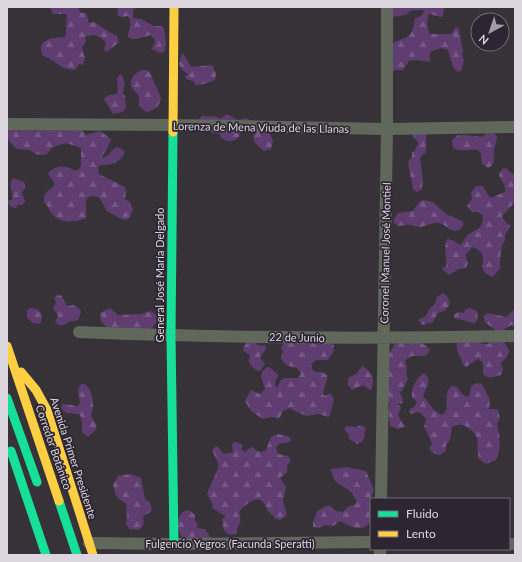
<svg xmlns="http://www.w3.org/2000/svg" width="522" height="562" font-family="Lato,sans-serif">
<defs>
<pattern id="forest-firs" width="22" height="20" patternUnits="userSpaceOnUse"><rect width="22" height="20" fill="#5f3d71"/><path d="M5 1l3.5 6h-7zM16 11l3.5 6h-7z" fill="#755885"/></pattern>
</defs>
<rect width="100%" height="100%" fill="#363238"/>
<path fill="url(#forest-firs)" d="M 50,7 L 78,7 L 81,13 L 86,13 L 89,23 L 95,22 L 104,29 L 117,36 L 119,42 L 107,52 L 104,50 L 106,42 C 99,36 94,33 85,37 L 86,41 L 82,48 L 85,58 L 83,65 L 79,64 L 75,70 C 58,69 58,61 43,56 C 35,38 54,38 65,37 C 67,29 66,22 67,14 L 53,14 Z
M 118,7 L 137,7 L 133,10 L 133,18 L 141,19 L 154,26 L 161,26 L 164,28 L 166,44 L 164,52 L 161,53 L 151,49 L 154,45 L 155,40 L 151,35 L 137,39 L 131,39 L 128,36 C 129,29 133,23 128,16 L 121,17 L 117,15 Z
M 392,7 L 444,7 L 443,16 L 441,17 L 429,14 C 426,20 427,28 430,34 L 451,34 L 456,27 L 459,29 L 463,52 L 462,54 L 464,61 L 461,71 L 458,72 L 453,67 L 448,50 L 441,48 L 430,52 L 430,62 L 416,60 L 409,61 L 403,70 L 396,70 L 392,71 L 388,48 C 401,33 412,46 415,18 L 421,16 L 424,12 L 423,10 L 416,10 L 410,11 L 406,15 L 392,17 Z
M 182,53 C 187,58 188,63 192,67 L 212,65 L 216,74 L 215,80 L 205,84 L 195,85 L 194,81 L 188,80 L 185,77 L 188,74 L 182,70 L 179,64 Z
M 142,70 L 146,70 L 150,72 L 161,98 C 160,106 154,111 146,112 L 139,106 L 139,96 L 131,87 C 130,77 134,74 142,70 Z
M 121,74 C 126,80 124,86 123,94 L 125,96 L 126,108 L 122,112 L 113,114 L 104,99 L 109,95 L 116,94 L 118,91 L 117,78 Z
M 227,114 L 238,120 L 246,118 L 253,122 L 255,128 L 250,133 L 240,131 L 239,137 C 232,143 229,142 221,138 L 220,134 C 209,132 203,130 195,123 L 202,116 L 217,117 L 220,119 Z
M 64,118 L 77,124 L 86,135 L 100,131 L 111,139 L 106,151 L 102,156 L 103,158 C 109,156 111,150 117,147 L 125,151 C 121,163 112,165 101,165 L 98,167 L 99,174 L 125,187 L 126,192 L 125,199 L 130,202 L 133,210 L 129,218 L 126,220 L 119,218 L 107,211 C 102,203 100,191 87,198 L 86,202 L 86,218 C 76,222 61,224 53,215 C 50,212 48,206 44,202 C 43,192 48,192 54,186 L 54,182 L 48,174 C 51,168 59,166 66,167 C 72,167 72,172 78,170 L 81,166 L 81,148 L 66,143 L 53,147 L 47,154 L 43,155 L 35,154 L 30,150 L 17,149 L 13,146 L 8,139 L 7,134 L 8,129 L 31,129 L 35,131 L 38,130 L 57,120 Z
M 427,130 L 426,137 L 426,153 L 423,154 L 420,158 C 421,170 424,177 422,189 L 417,192 L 413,189 L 408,162 L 412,156 L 412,151 L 414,152 L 418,144 L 418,142 L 414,138 L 412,133 Z
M 256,132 L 265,132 L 270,134 L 273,141 L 271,149 L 264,151 L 255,143 L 253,136 Z
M 488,132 L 493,133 L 497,136 C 497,141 495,145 494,150 C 493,157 497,164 488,168 L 482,164 L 481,153 L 478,150 C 470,148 461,153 453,148 L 452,140 L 458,135 L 465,135 L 482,137 Z
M 506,168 L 512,174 L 515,174 L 515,203 L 513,204 L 502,216 L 504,220 L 510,226 L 509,229 L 505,235 L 505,240 L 502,246 L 500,259 L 500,269 L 492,277 L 485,273 L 482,267 C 484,257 484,252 473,247 L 466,254 L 466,257 L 468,263 L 466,268 L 459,269 L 449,275 L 442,269 L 443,267 L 446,267 C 447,257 443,249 447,239 L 452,240 L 460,245 C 464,242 464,238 468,235 C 477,227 482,232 483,216 L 478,212 L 472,212 L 467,206 L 472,199 L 471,193 L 476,186 L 483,186 L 490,198 L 505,192 L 505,187 L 499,175 L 502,169 Z
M 13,178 L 24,182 C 26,187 25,189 22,192 L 25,202 L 22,205 L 18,205 L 16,208 L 11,207 L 8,203 L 9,200 L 12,200 C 14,192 7,185 13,178 Z
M 423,200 L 433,202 L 446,214 L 462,221 L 464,224 L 460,230 C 450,233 447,225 439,223 C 433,222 427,226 421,227 C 417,227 414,226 411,225 C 407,224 402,226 398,226 L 394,223 L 394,219 L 398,213 L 413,211 L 420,201 Z
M 443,293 C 448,295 451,302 449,306 L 444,311 L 438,313 L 433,322 L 422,325 L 418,320 L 426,316 L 429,309 L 435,304 L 437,297 Z
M 57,295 L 62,296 L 67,306 L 75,305 L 81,311 L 78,320 C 76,321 73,321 71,321 C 64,323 63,329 55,322 L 58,316 L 53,308 L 56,302 L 54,298 Z
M 30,308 L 37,309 L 41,313 L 42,319 L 40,324 L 33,323 L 27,318 L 27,310 Z
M 110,308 L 118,315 L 141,314 L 151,311 L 157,316 L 156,323 L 153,327 L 145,331 L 107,327 L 101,322 L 100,313 Z
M 470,308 L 477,311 L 478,319 L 475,323 C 470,323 468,321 463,320 C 459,319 457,320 454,318 L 454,315 L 458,312 L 463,313 L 466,309 Z
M 515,309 L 515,326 L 511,325 L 502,331 L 497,331 L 483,321 L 485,321 L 483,316 L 488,313 L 506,317 Z
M 472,336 L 482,344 L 488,344 L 491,341 L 504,342 C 512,352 510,354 501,363 L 503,369 L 501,375 C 493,376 490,381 483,374 C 483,368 485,362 478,359 L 466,367 C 462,364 463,363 461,359 C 453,343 455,341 472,336 Z
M 249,341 L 255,342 L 257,345 L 266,346 L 265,351 L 262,354 L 260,358 L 265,364 L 260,371 C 253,370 246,362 250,355 L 243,351 L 244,346 Z
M 285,341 L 331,342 L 334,346 L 333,353 L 328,360 C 321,360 316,358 311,364 L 312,369 L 315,372 L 322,372 L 327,375 C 328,383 323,387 323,395 L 325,396 L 330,393 L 334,398 L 330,415 L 329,417 L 318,414 L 306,416 L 289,408 L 283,411 L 279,419 L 272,417 L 263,419 L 251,411 L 245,401 L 251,390 L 260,394 L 265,389 L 261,376 L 262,372 L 267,367 L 271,368 L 278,375 L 275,383 L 276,389 L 281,380 L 284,378 L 298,378 L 301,374 L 297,368 C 289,366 284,366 281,358 L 283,351 L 281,348 Z
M 402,342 C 412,343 424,340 430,350 L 426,356 L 412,356 L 405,360 L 407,369 L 406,373 L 408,379 L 403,389 L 400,393 L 403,399 L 403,403 L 398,404 L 401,408 L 398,415 L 405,427 L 398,429 L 390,426 L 388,411 L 390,405 L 387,401 L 389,354 L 395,344 Z
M 362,366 C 372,372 376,378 371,390 L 368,389 L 363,385 L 352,390 L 348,385 L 348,378 L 356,374 Z
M 424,373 C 433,380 426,388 423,396 L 434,410 L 442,415 L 447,409 C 447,400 444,392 452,386 L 457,387 L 463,395 L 468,397 L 470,394 L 471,386 L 477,383 L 482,384 L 490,400 L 489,409 L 497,409 C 500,415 501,418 497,424 C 500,438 502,446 496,460 L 486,464 L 479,459 C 475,446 483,437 467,427 C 462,424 457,424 452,427 L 450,440 L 446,445 L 446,451 L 440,455 L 435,454 L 429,450 L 432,443 L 424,427 L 426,419 L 421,413 L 417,412 L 412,414 L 409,412 L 409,410 L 415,406 L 417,402 L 412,397 C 411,388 417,377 424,373 Z
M 81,384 L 85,384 C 93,390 95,406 91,415 C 95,426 103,425 88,437 L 82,432 L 82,422 L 80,415 C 73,412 64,416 61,407 L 63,404 L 78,406 C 83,399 74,391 81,384 Z
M 361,425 L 366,428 L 364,435 L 365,436 L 362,442 L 357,444 L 349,439 L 349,435 L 344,429 L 346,426 L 356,427 Z
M 278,434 L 290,437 L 291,441 L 289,442 L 279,444 L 276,448 L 278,454 L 288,456 L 291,461 L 287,466 L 287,472 L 280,478 L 286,487 L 283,501 L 287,515 L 280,520 L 275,519 L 273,515 C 268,513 268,510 265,505 C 258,492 245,505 239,512 C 240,515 241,520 240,523 C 238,527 237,527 237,532 L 235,534 L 229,535 L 224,531 L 222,519 L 225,518 L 225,516 L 212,508 L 213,505 L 207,494 C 209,487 219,470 218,464 C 217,459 213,454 212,449 L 217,446 L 224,454 L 233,452 L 232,445 L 234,442 C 238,442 240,443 243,446 L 241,449 L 245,452 L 251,447 C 258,449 257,455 266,450 L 271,437 Z
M 346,467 L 366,471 L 374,490 L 370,499 L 370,523 C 359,533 351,526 340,521 L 333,526 L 325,525 L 320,528 L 313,527 L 313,523 L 317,511 L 329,505 L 336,511 L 343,512 L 349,506 L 355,505 L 357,502 C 355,499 353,494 350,491 C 338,482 334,485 331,469 Z
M 130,474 L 141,478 L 145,499 L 150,502 L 152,511 L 143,516 L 144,524 L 139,530 L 129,529 L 126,524 L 127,517 L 126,504 L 116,496 L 113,485 L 118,476 Z
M 189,510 L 195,515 L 195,521 L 198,524 L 197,528 L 205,529 L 214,542 L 184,543 L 176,524 C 180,516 180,511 189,510 Z"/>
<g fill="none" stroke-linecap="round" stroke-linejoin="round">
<path stroke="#5f685a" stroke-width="12" d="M 7,124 L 172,125 L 387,129 L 515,127
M 79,332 C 224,338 370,339 515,336
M 381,499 L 387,129 L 387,7
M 89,543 L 174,544 L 371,542
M 509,544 L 515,544
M 380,555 L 380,549"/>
<path stroke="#16e098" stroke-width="9" d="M 173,132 L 171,336 L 174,544
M 7,398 L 37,482
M 11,451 L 46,555
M 59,501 L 77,555"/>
<path stroke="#ffcf43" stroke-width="9" d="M 173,132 L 174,7
M 7,346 L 59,501
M 21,372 L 36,390 L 47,410 L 93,555"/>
</g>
<g text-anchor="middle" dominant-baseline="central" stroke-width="3.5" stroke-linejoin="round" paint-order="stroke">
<g font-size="11" fill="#dcd6df" stroke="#2d2532">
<text transform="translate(261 127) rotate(1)">Lorenza de Mena Viuda de las Llanas</text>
<text transform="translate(385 253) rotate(-89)">Coronel Manuel José Montiel</text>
<text transform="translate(159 275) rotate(-90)">General José María Delgado</text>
<text transform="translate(297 337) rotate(1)">22 de Junio</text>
<text transform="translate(54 447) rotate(71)">Corredor Botánico</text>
<text transform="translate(74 458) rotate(72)">Avenida Primer Presidente</text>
<text x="230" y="543">Fulgencio Yegros (Facunda Speratti)</text>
</g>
</g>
<rect width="522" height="562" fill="none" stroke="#dcd6df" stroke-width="16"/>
<rect x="370" y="498" width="140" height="52" fill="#2d2532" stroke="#736c77"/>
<rect x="378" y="511" width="20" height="6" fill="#16e098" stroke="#736c77"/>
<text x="406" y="518" font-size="12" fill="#dcd6df">Fluido</text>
<rect x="378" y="531" width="20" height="6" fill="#ffcf43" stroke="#736c77"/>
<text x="406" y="538" font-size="12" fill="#dcd6df">Lento</text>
<g transform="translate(490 32) rotate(220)"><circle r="19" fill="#2d2532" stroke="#736c77"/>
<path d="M0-3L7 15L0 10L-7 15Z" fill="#a29da5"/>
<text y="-6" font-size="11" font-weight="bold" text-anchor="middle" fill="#dcd6df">N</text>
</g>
</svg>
